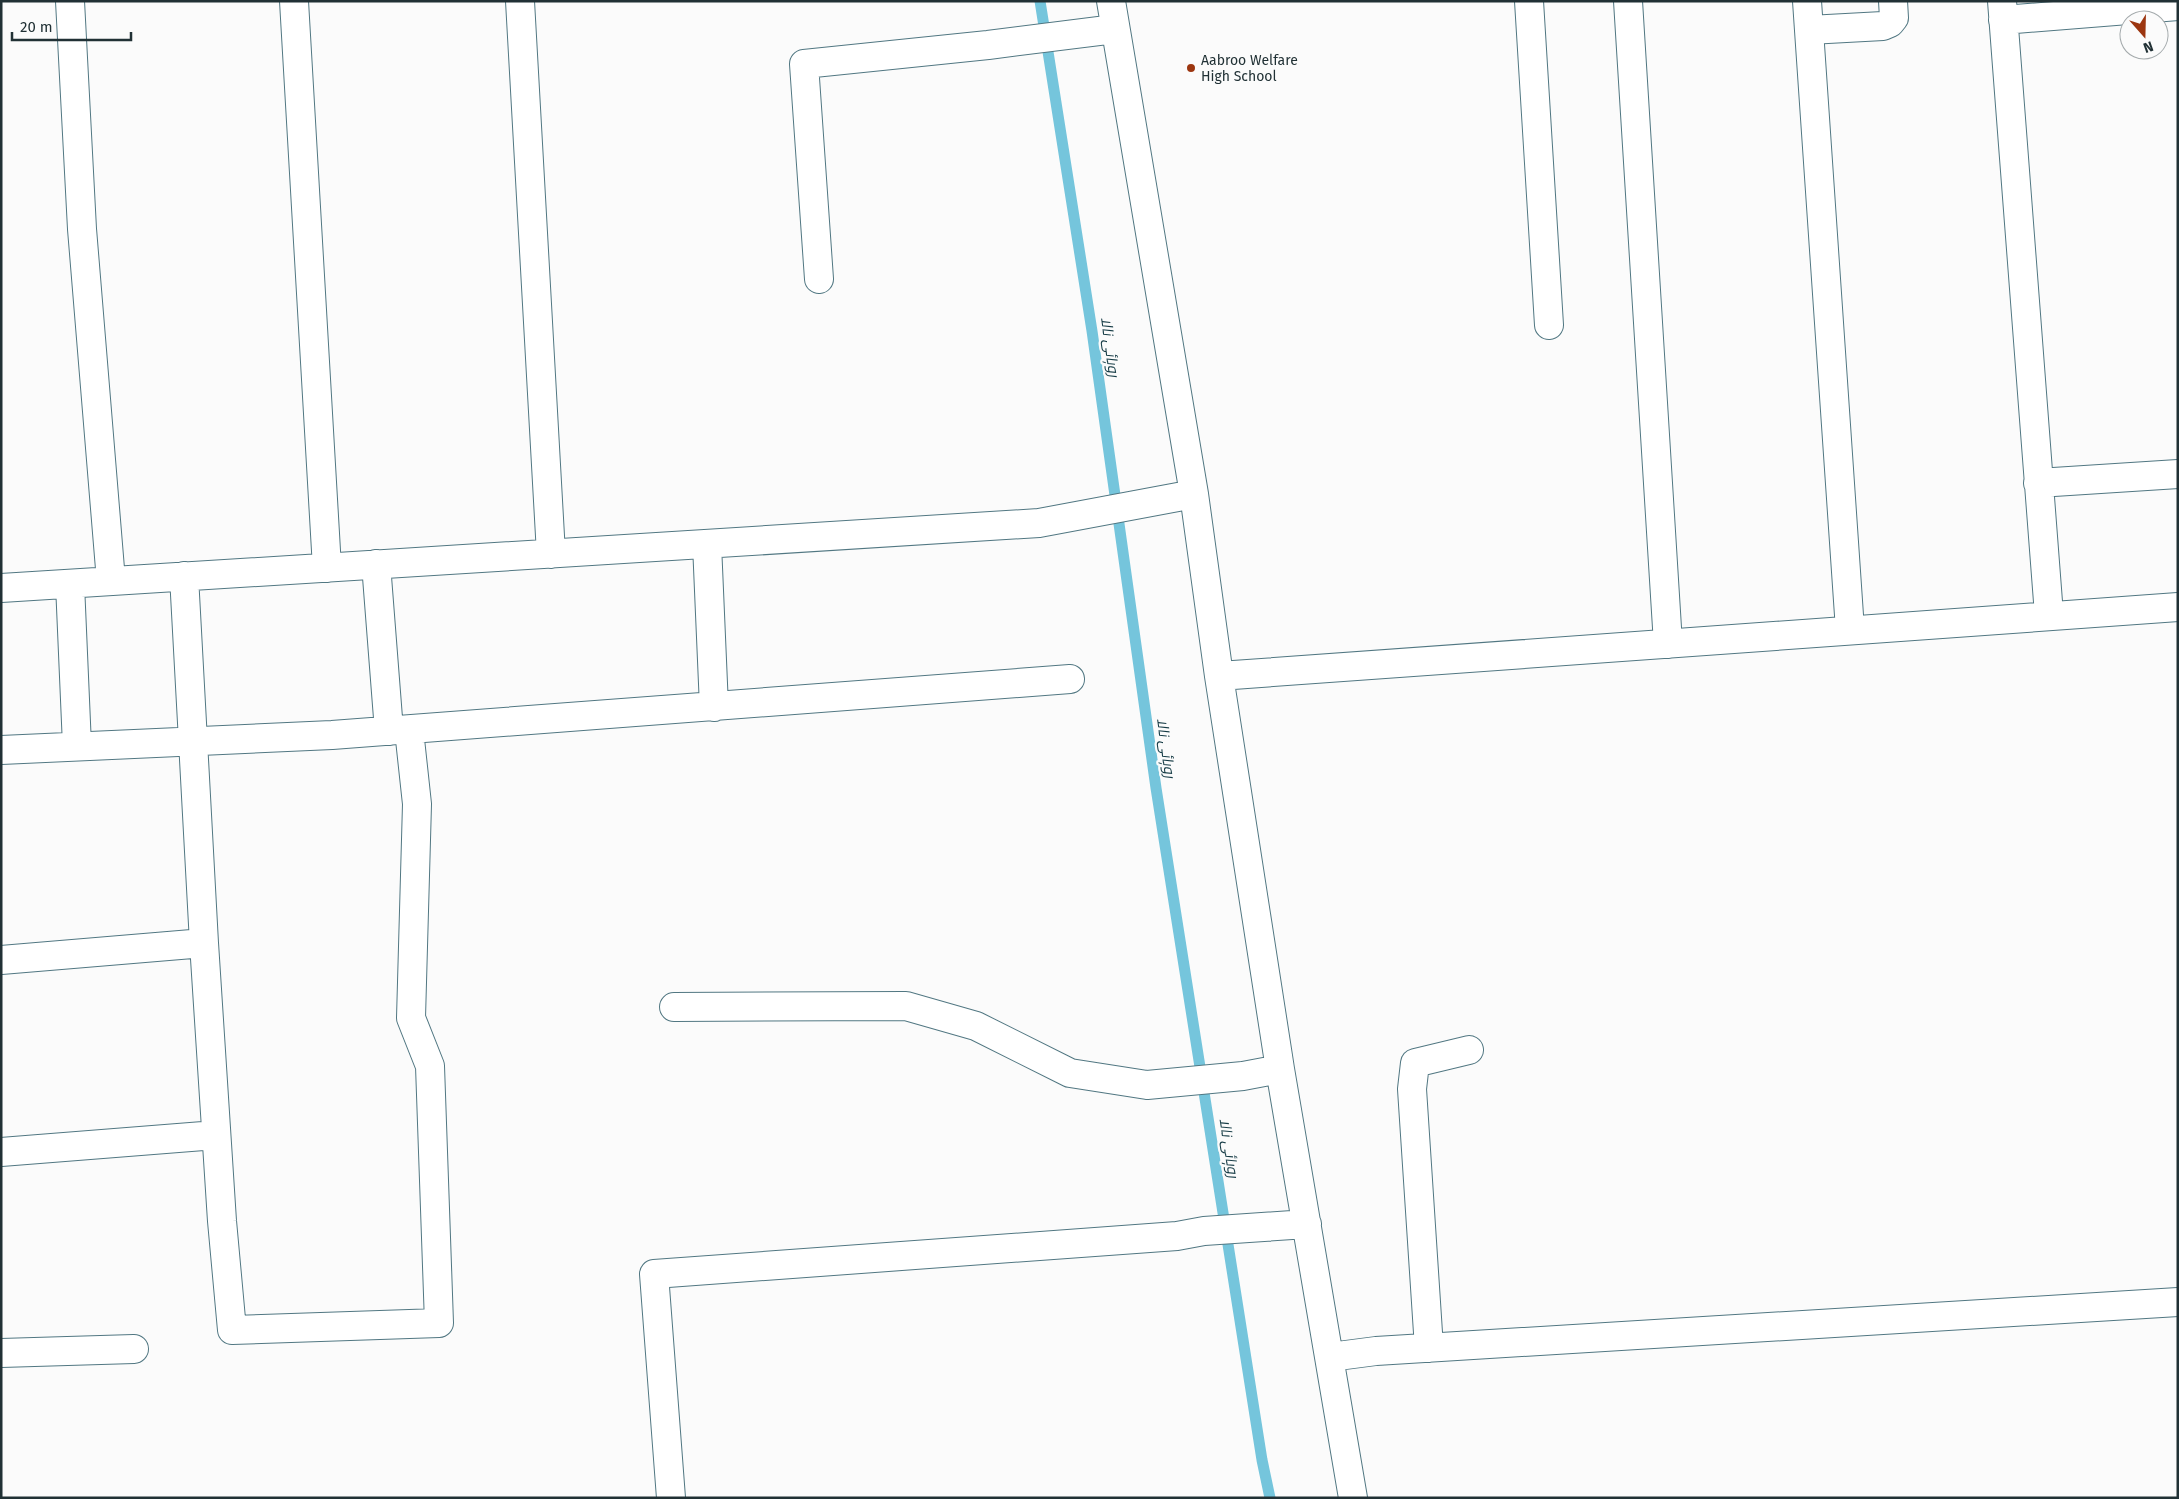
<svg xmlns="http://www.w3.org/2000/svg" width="2179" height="1499" font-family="'Fira Sans',Cairo,sans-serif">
<rect width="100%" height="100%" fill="#fbfbfb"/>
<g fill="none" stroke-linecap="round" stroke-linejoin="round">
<path stroke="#75c5dc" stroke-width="11" d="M 1040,1 L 1092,331 L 1156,788 L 1262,1460 L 1270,1498"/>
<g stroke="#517782" stroke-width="30">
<path id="minor" d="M 70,1 L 82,229 L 111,581
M 294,1 L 327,568
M 520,1 L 551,554
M 1111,1 L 1194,494 L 1219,676 L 1280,1069 L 1353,1498
M 1529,1 L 1549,325
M 1628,1 L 1668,644
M 1807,1 L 1850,630
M 2002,1 L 2049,615
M 2003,20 L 2178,6
M 1809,30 L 1883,26 L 1890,23 L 1894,18 L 1893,1
M 819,279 L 804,64 L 988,45 L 1115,29
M 2038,483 L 2178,474
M 707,544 L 714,707
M 376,564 L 389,731
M 70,584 L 77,746
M 1,588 L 1039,523 L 1194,494
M 1219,676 L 2178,607
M 1,750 L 332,735 L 1070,679
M 204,943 L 222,1221 L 232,1330 L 439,1323 L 430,1066 L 411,1018 L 417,804 L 409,730
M 1,960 L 204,943 L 184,576
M 674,1007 L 906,1006 L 976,1026 L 1070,1073 L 1147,1085 L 1243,1076 L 1280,1069
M 1,1152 L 216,1135
M 1429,1348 L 1412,1089 L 1415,1063 L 1469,1050
M 1,1353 L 134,1349
M 1330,1357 L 1376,1351 L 2178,1302
M 671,1498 L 654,1274 L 1177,1236 L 1204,1231 L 1307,1224"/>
</g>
<use href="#minor" stroke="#fff" stroke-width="28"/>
</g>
<circle fill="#9c3610" stroke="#fbfbfb" stroke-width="2" cx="1191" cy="68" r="5"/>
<g text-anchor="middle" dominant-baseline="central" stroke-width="4.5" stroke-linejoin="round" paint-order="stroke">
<g font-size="14" fill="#213135" stroke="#fbfbfb" text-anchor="start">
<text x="1201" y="60">Aabroo Welfare<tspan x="1201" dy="16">High School</tspan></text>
</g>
<g font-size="15" font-style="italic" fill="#143a44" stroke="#fbfbfb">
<text transform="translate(1110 347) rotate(82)">روہائی نالا</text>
<text transform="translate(1166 748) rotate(82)">روہائی نالا</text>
<text transform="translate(1229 1148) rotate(81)">روہائی نالا</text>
</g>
</g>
<rect width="2179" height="1499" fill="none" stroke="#213135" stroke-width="5"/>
<g transform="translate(2144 35) rotate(160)"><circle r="24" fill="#fbfbfb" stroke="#a4aaac"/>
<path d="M0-4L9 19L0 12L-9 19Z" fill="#9c3610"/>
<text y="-8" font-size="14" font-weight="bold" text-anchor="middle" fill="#213135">N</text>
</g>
<path d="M12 32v8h119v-8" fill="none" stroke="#213135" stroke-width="2.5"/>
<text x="20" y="32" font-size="15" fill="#213135" stroke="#fbfbfb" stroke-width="4" paint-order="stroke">20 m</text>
</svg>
